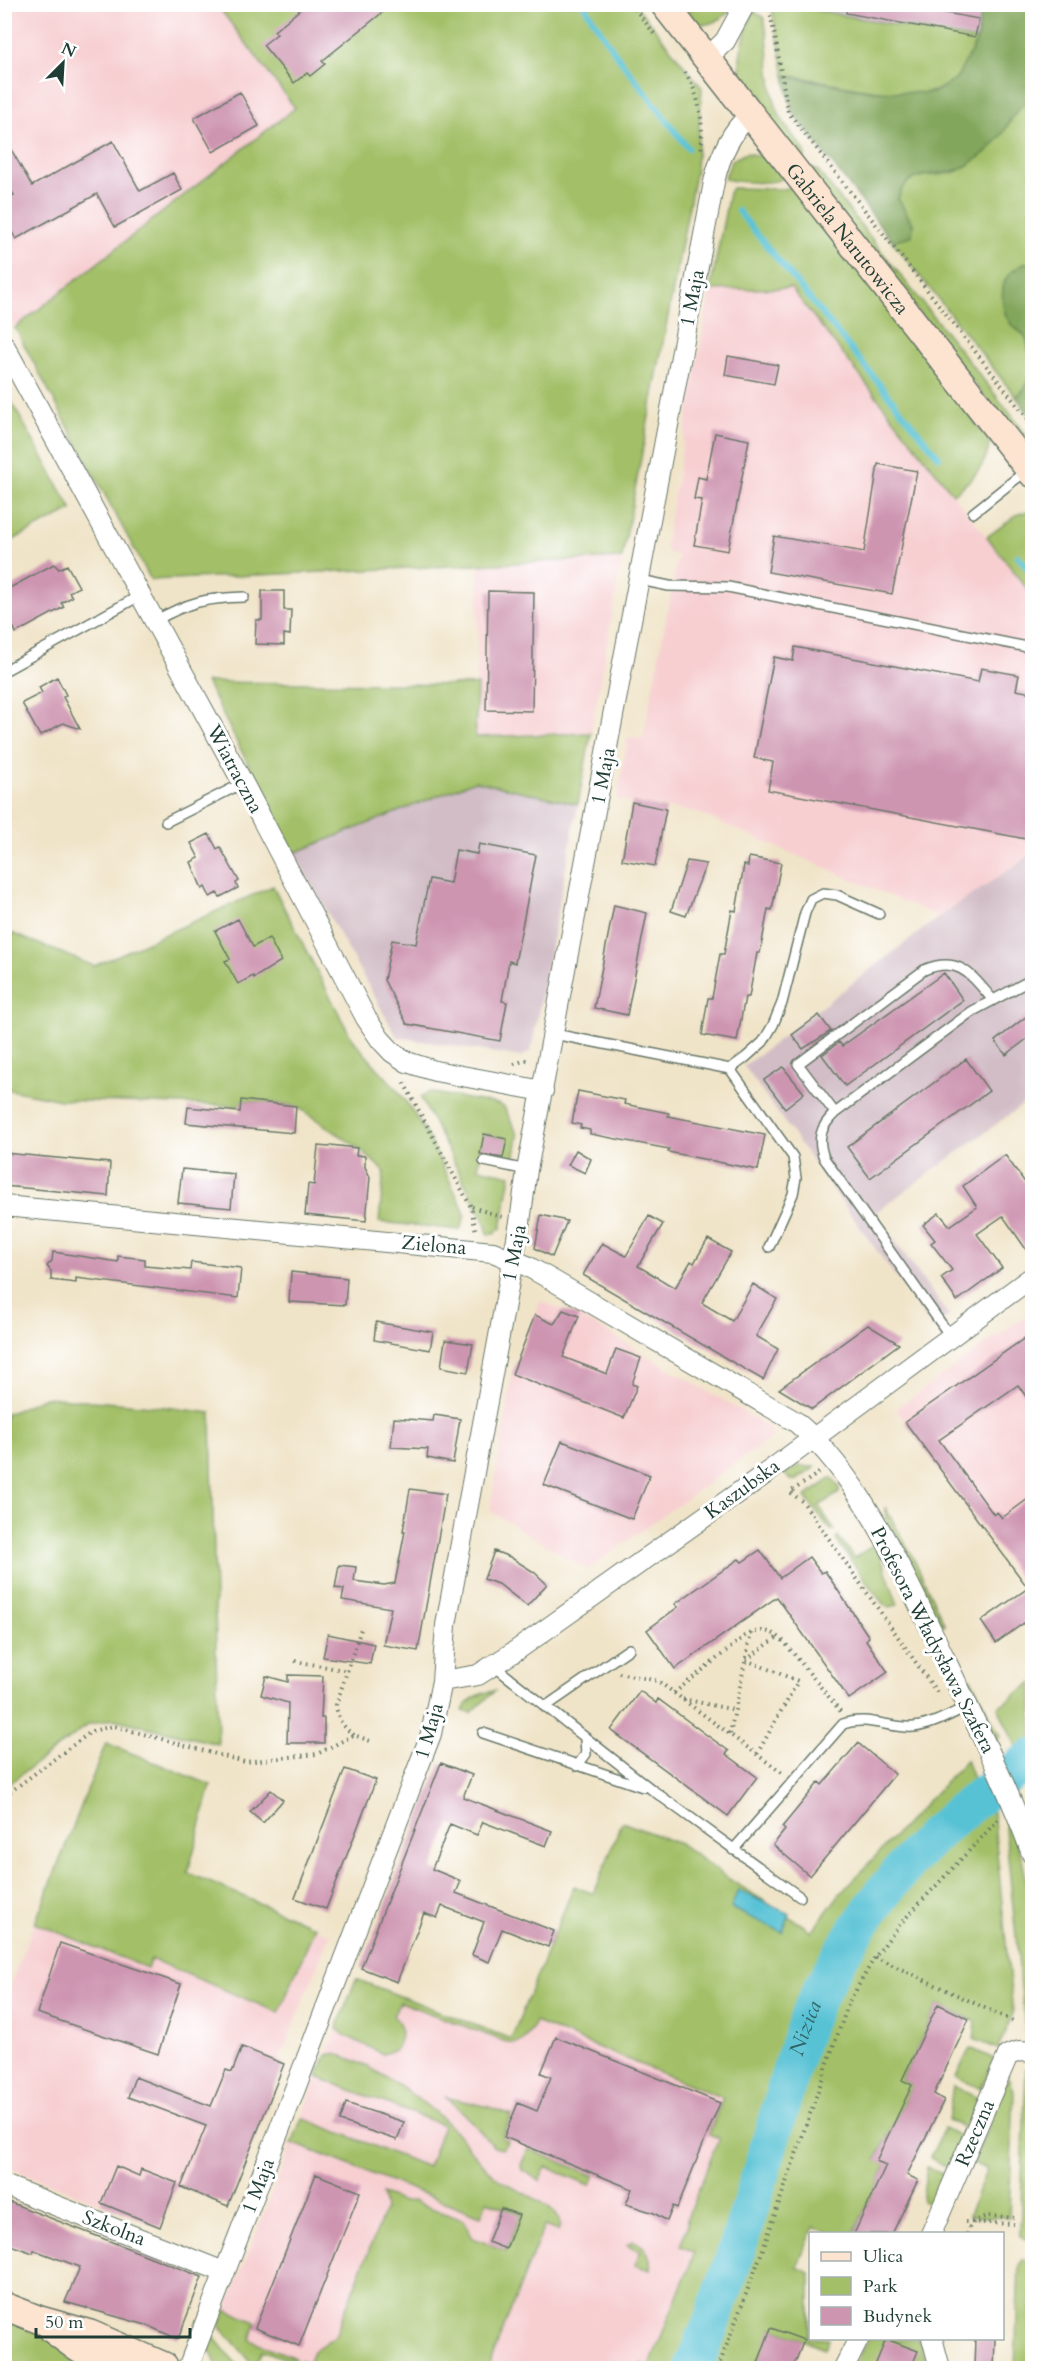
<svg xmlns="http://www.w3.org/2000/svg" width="1037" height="2373" font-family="Cardo,serif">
<rect width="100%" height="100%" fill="#fff"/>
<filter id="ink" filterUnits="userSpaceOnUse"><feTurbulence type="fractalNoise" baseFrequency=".0167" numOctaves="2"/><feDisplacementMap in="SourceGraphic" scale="12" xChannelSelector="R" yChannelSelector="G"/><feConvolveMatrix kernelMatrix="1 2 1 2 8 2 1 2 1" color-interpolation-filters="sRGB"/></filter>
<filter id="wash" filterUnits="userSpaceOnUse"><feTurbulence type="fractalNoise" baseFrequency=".008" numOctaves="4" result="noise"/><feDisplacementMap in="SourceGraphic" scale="24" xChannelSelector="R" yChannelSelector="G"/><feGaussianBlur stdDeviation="1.35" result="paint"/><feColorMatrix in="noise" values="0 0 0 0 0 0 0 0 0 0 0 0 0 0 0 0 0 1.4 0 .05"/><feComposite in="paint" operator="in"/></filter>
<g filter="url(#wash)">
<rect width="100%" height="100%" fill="#f0e4c8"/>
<path fill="#f7cfd1" d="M 23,5 L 217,5 L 296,108 L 15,328 L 4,309 L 4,16 Z
M 791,288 L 1032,595 L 1032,854 L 939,917 L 698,813 L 617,800 L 628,737 L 643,739 L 678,556 L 668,552 L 665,546 L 710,290 Z
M 622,558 L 591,733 L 475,737 L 479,566 Z
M 540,1301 L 579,1316 L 769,1427 L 771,1434 L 768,1440 L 587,1570 L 490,1511 L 512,1374 Z
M 1032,1311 L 1032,1598 L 896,1409 Z
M 106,1743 L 211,1785 L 188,1873 L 330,1934 L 279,2062 L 228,2206 L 181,2187 L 174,2192 L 160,2227 L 5,2166 L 4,2000 Z
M 356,1979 L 511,2039 L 522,2009 L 766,2109 L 675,2368 L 316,2368 L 220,2330 L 219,2327 Z"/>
<path fill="#d2bdc6" d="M 788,5 L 982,5 L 977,40 Z
M 475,781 L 578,804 L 531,1051 L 522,1057 L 397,1037 L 294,853 Z
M 1032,854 L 1032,1098 L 875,1213 L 949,1316 L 931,1326 L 744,1066 L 939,917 Z"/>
<path fill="#a3c068" stroke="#617e4e" stroke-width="1.5" d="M 217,5 L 636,5 L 702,88 L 696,169 L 622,558 L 151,580 L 15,328 L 295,108 Z
M 697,5 L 732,8 C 720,23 699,32 685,15 Z
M 771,5 L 788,5 L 977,40 C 970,52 965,67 957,77 C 928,115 826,76 785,76 Z
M 753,11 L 764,18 C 771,48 767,89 780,116 C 786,128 797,140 805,151 L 805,157 L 800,162 C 780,135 736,93 740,57 C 742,42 748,26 753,11 Z
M 1032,99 L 1032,263 L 1024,263 L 1010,323 L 1026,337 L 1032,371 L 1026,389 L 1016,397 L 892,241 L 912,235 L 913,224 L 898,199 C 910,161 940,185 964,167 C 975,159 987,150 997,140 C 1011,127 1013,106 1032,99 Z
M 746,153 L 769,158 L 785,177 C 773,186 739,182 724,179 L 732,160 Z
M 813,169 L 817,170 L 1032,441 L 1032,457 L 809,173 Z
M 794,186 L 990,442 C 986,467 973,479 953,494 L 791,288 L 710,290 L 729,193 L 732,188 L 784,189 Z
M 5,390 L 72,510 L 5,544 L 4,544 Z
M 1030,511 L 1032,512 L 1032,595 L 987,537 L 1018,514 Z
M 206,682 L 477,685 L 475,737 L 591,733 L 578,804 L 475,781 L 294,853 Z
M 273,886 L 350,1035 C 368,1061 392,1080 409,1106 C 430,1136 446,1175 463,1208 L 465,1216 L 460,1230 L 379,1222 L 384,1171 L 357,1147 L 296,1106 L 242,1100 L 241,1106 L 61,1100 L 5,1089 L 4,930 L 94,966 Z
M 428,1092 L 498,1104 L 504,1107 L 518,1135 L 514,1162 L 502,1159 L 506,1139 L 484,1134 L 478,1168 L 511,1175 L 501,1228 L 494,1234 L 488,1234 L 485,1223 L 422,1100 L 421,1097 Z
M 45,1397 L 164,1407 L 211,1413 L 218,1744 L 113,1719 L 88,1725 L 7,1785 L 5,1785 L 5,1413 L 12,1412 Z
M 799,1466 L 815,1467 L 797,1480 L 790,1480 L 784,1473 Z
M 832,1478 L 839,1487 L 839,1493 L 819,1506 L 834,1530 L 831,1530 L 805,1497 Z
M 885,1507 L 913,1557 L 945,1625 L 940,1624 L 909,1559 L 886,1519 Z
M 838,1536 L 854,1558 L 872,1546 L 878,1549 L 898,1605 L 889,1607 L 883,1604 L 836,1540 Z
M 971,1678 L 1000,1736 L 997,1742 L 969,1683 Z
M 1032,1683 L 1032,1746 L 1020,1755 L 998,1707 Z
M 495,1691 L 471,1713 L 463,1711 C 468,1698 482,1692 495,1691 Z
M 106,1743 L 211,1785 L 188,1873 L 315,1927 L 279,2013 L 151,1959 L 147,1968 L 35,1923 Z
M 966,1760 L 977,1790 L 936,1824 L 875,1892 L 820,1965 L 803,2001 L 713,2302 L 682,2368 L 640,2368 L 641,2364 L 649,2367 L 695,2252 L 680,2246 L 687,2227 L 687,2218 L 719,2138 L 709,2134 L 723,2098 L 535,2022 C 529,2034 525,2046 509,2043 L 400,2002 L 393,2016 C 404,2024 402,2040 395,2050 L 383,2054 L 344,2035 L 337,2028 L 356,1979 L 511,2039 L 574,1886 L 594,1894 L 622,1822 L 680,1844 L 729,1879 L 812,1931 L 839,1895 Z
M 986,1800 L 993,1812 L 1013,2014 L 998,2049 L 974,2039 L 976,2022 L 938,2004 L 902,2080 L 912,2085 L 876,2160 L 886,2165 L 854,2233 L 831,2233 L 814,2227 L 797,2267 L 810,2273 L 810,2338 L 829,2339 L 825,2348 L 772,2328 L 756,2368 L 700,2368 C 732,2293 759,2208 783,2129 C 796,2087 805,2043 822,2003 C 834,1975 851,1950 869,1926 C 903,1879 939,1835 986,1800 Z
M 1008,1822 L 1022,1858 L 1032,1911 L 1032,2032 L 1026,2037 L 1005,1827 Z
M 970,2048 L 994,2059 L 981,2089 L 956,2077 Z
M 334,2054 C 366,2060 423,2100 447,2123 C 464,2140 478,2161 496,2177 C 512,2192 570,2205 558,2231 L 544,2226 L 488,2368 L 310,2368 L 299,2364 L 301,2360 L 308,2363 L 313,2351 L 335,2336 L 385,2210 L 382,2194 L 403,2202 L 413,2201 L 463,2220 L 473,2238 L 506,2251 L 521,2214 L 487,2201 L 481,2216 L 292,2143 L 302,2118 L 428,2167 L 443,2125 L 317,2077 L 326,2055 Z
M 1026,2068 L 1032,2071 L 1032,2240 L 1025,2240 L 1020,2236 Z
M 1009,2077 L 1014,2091 L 1009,2217 L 968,2217 L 987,2169 L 973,2163 Z
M 953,2086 L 978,2098 L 965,2128 L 948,2120 Z
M 445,2097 L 489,2107 L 511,2115 L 502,2138 L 508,2141 L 502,2149 L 494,2147 L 465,2114 Z
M 944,2128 L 961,2137 L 948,2167 L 930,2158 Z
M 528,2149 L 595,2176 L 590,2185 L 546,2167 L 540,2181 L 522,2170 L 521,2165 Z
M 927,2167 L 945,2175 L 932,2205 L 922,2201 Z
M 632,2241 C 646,2244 652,2257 650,2270 L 635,2265 L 641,2251 L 627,2245 Z
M 1032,2259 L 1031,2368 L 1015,2368 L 1019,2265 L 1023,2260 Z
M 226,2310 L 256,2322 L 251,2340 L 295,2358 L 293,2362 L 262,2350 L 255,2367 L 220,2326 Z
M 5,2317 L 38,2331 L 97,2368 L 4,2368 Z
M 210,2333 L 240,2368 L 218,2368 L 208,2346 Z
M 868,2338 L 918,2339 L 928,2368 L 853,2368 Z"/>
<path fill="#82a65c" stroke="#507248" stroke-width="1.5" d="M 982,5 L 1032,5 L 1032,99 C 1016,105 1010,123 1000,137 C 992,148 979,158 968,165 C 942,182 908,163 898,199 L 913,224 L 912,236 L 892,241 L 791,110 L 785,76 L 873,91 L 933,93 L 956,79 L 977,40 Z
M 1024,263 L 1032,263 L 1032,418 L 1016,397 C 1034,383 1036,359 1026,338 C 1023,332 1014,329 1010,323 C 1001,310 999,286 1009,274 C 1013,270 1019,267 1024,263 Z"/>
<path fill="#59c2d5" stroke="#3c8084" stroke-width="1.5" d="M 738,1890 L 790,1914 L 782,1932 L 731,1908 Z"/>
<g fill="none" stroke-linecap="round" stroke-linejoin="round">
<path stroke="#59c2d5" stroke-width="6" d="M 583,4 L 615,53 L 688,148
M 738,211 L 939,457
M 1018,556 L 1032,574"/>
<path stroke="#59c2d5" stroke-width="38" id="s1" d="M 693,2368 C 728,2288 751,2203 777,2119 C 789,2079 799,2036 817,1998 C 845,1941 893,1873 940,1830 C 968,1804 1001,1781 1032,1758"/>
</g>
<g id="blocks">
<path fill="#ce95b1" d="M 307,4 L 393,4 L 322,61 L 325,64 L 310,76 L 307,73 L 294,83 L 263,45 L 277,34 L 274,31 Z
M 846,4 L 897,4 L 979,19 L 975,37 L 846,13 Z
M 240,92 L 259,126 L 213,152 L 194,118 Z
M 4,137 L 32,186 L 113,141 L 140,191 L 173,173 L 182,190 L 115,227 L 97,194 L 16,239 L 4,218 L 4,201 L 14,195 L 4,178 Z
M 728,356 L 778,365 L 774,384 L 725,375 Z
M 715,433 L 749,440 L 728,551 L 694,545 L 702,500 L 694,499 L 698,477 L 706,479 Z
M 878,464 L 917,471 L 892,594 L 768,572 L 774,536 L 864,552 Z
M 54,564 L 59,569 L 67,565 L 79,587 L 69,592 L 72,597 L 61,603 L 64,607 L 16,633 L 14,628 L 4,633 L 4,591 Z
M 262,591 L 284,591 L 284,610 L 291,610 L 290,635 L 284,634 L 284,645 L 255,644 L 256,620 L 262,620 Z
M 488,591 L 534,592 L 532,711 L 486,710 Z
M 795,647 L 978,682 L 981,668 L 1019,675 L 1016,690 L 1032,693 L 1032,807 L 1026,839 L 768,790 L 773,762 L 754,758 L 774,657 L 793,661 Z
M 57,677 L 66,695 L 63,697 L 80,729 L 63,723 L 40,736 L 22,703 L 42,693 L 39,687 Z
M 632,802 L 666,809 L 655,866 L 622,860 Z
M 209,834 L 217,849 L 220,847 L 239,881 L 236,883 L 238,888 L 220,897 L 217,893 L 210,897 L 205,887 L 202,889 L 191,862 L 199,858 L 191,843 Z
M 479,844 L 536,855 L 515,963 L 509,961 L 502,1001 L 507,1002 L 500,1041 L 407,1024 L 384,980 L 392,940 L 416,944 L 429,879 L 450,883 L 456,850 L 477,854 Z
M 749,857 L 781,863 L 772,910 L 768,909 L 760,953 L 757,953 L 749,997 L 745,997 L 737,1041 L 702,1035 L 708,998 L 712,998 L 720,954 L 724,954 L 732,910 L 736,911 L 744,865 L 748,866 Z
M 687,861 L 706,864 L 686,916 L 671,911 Z
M 614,905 L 647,913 L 627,1015 L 594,1008 Z
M 238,919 L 253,947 L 269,938 L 281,961 L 254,978 L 253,976 L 238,984 L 225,961 L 230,959 L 215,931 Z
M 944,973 L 963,1000 L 845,1086 L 822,1055 L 839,1042 L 842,1046 Z
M 1032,1012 L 1032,1035 L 1006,1055 L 995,1041 Z
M 819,1015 L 831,1031 L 803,1049 L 792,1035 Z
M 966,1059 L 989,1091 L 870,1178 L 847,1147 Z
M 783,1067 L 804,1093 L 785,1108 L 764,1080 Z
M 578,1091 L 625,1100 L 624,1104 L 669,1113 L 668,1116 L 765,1135 L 758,1170 L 668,1152 L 669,1149 L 590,1134 L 590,1130 L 580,1128 L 581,1125 L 572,1123 Z
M 241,1100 L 296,1106 L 294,1133 L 186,1123 L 188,1107 L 240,1112 Z
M 484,1134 L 507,1139 L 503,1158 L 480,1154 Z
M 330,1145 L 357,1148 L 356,1155 L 365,1156 L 365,1167 L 370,1177 L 366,1221 L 305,1215 L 308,1184 L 314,1185 L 318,1146 L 329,1147 Z
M 576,1150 L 591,1159 L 585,1173 L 568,1165 Z
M 4,1153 L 110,1163 L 108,1196 L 4,1186 Z
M 1005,1155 L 1032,1192 L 1032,1258 L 1003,1216 L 977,1234 L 1002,1268 L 957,1301 L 941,1278 L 952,1270 L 931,1243 L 935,1240 L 923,1225 L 939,1213 L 950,1226 L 977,1207 L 963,1186 Z
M 182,1169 L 234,1174 L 231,1208 L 178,1203 Z
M 541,1215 L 567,1221 L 552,1257 L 535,1248 Z
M 649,1216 L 663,1224 L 638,1266 L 675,1288 L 691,1261 L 694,1263 L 708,1239 L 731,1252 L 702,1303 L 732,1321 L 753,1284 L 777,1299 L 756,1336 L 778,1349 L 763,1380 L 583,1275 L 602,1243 L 626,1256 Z
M 53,1252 L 118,1262 L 118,1256 L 145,1259 L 145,1266 L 190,1270 L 191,1262 L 241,1268 L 238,1298 L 76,1278 L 76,1283 L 51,1280 L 51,1271 L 47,1266 L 52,1261 Z
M 291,1272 L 347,1278 L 345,1305 L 289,1302 Z
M 563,1310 L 579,1316 L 563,1357 L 607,1374 L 616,1349 L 641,1358 L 632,1384 L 637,1386 L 624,1418 L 512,1374 L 535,1315 L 554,1324 Z
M 376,1322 L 433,1332 L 430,1350 L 374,1340 Z
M 868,1325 L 899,1344 L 812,1409 L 779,1389 Z
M 1032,1333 L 1032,1405 L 1018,1385 L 939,1440 L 994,1515 L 997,1512 L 1002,1518 L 1032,1496 L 1032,1617 L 996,1643 L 981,1621 L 1028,1588 L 905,1422 Z
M 445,1340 L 473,1344 L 468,1372 L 441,1367 Z
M 434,1415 L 460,1419 L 453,1463 L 427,1458 L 428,1449 L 391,1447 L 394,1418 L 433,1421 Z
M 562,1441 L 650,1475 L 632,1519 L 544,1485 Z
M 410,1489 L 446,1494 L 418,1651 L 383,1645 L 391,1608 L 342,1600 L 344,1589 L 335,1588 L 339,1565 L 356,1567 L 354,1581 L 384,1585 L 395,1583 L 405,1531 L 403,1531 Z
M 760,1550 L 780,1578 L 809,1557 L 821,1573 L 825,1571 L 869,1637 L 866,1640 L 888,1672 L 849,1699 L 777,1597 L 675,1669 L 647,1630 L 678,1607 L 675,1604 L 739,1559 L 742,1562 Z
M 494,1551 L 510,1557 L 534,1572 L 547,1584 L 527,1606 L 500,1585 L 484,1579 Z
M 328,1634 L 374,1644 L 370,1664 L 323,1657 Z
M 288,1675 L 323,1676 L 321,1718 L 324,1718 L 324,1743 L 287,1743 L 288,1703 L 261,1695 L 266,1676 L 288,1682 Z
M 640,1691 L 656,1703 L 658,1699 L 704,1733 L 729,1751 L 726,1754 L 757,1777 L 728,1816 L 611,1730 Z
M 858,1743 L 895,1774 L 810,1876 L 773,1845 L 785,1830 L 782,1827 L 819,1782 L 822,1785 Z
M 441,1763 L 472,1775 L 463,1797 L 552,1831 L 546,1846 L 483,1822 L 477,1835 L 450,1824 L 432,1869 L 461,1881 L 456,1893 L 554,1931 L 548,1947 L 502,1929 L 489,1962 L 472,1955 L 484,1922 L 442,1906 L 437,1918 L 424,1913 L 397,1982 L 361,1968 Z
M 345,1769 L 376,1780 L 326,1909 L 295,1898 Z
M 271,1790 L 283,1800 L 263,1823 L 250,1812 Z
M 60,1943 L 181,1984 L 158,2054 L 37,2013 Z
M 938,2004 L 969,2019 L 934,2094 L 944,2100 L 907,2175 L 918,2180 L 892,2234 L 854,2234 L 886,2165 L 876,2161 L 912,2085 L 902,2080 Z
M 556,2037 L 720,2103 L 677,2208 L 673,2206 L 667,2221 L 654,2213 L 626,2204 L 632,2189 L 504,2137 L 518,2103 L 537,2111 L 551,2077 L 541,2073 Z
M 242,2047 L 284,2064 L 228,2206 L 181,2187 L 206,2126 L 128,2097 L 135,2077 L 211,2106 L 226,2070 L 232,2072 Z
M 346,2103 L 404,2122 L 397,2140 L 340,2121 Z
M 116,2166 L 139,2176 L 141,2169 L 177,2183 L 160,2227 L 101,2203 Z
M 316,2174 L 360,2192 L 299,2346 L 255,2328 Z
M 4,2200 L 202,2277 L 178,2339 L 146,2325 L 65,2302 L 80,2267 L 34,2250 L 33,2253 L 4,2243 Z
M 501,2208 L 519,2215 L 506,2249 L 488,2242 Z
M 771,2328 L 804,2340 L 793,2368 L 756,2368 Z
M 975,2338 L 995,2338 L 994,2368 L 974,2368 Z
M 886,2339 L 918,2351 L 911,2368 L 874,2368 Z"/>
</g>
</g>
<g filter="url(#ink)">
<use href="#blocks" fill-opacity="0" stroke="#687768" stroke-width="1.5"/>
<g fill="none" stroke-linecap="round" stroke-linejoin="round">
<g stroke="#687768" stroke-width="12">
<path id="lane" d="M 973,513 L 1027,470
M 640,580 L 669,586 L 728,587 L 1032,648
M 155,621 C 188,602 206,598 244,597
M 4,671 L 141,595
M 166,822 L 243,783
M 993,1000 C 972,976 960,955 924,970 L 798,1064 L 835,1113 L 971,1012 L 1027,982 L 1032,978
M 554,1034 L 730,1069 L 745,1058 L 763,1042 L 773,1025 L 782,1003 L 805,913 L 811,899 L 823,893 L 837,895 L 879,914
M 730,1069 L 793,1157 L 796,1178 L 793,1194 L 769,1247
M 835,1113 C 820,1127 817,1139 824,1158 L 950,1336
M 484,1161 L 527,1170
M 494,1666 L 651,1789 L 800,1897
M 545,1707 L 629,1649
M 483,1733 L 643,1787
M 577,1766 L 586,1754 L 585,1739
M 733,1850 L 843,1724 C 866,1715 891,1729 914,1727 C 933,1725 951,1714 968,1706"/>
</g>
<g stroke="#687768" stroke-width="22">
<path id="street" d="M 706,59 L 725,41 L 745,4
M 4,345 L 243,783 L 366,1018 L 380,1039 L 392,1052 L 407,1062 L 435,1071 L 543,1091
M 4,1206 L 493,1252 L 527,1266 L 552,1280 L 796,1422 C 862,1477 908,1582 945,1659 C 976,1724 1008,1787 1032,1854
M 442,1681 L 478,1675 L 517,1650 L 772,1469 L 1032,1277
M 4,2185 L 224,2272
M 931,2234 L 1008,2055 L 1020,2051 L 1032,2052
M 932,2338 L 940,2368
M 188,2368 L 431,1734 L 442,1681 L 446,1625 L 520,1222 L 527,1170 L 714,182 C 720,156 730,132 750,115
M 844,2368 L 859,2338"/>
</g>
<g stroke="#687768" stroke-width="30">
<g id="secondary">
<path id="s2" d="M 664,4 L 1032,473"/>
<path d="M 4,2306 L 40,2320 L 90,2334 L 164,2366"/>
<path d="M 53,2330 L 76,2347 L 110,2368"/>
</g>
</g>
<path stroke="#687768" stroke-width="4" stroke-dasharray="1.5 4.5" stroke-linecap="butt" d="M 631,4 L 656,36
M 765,5 L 769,10 L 775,36 L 788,112 L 1032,424
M 685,72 C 700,95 704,124 701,151
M 514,1064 L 529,1059
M 404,1083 L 471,1207 L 476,1232
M 472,1207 L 502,1217
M 819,1473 L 790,1492 L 803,1502 L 938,1694
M 746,1660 L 798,1681 L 757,1754
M 746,1660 L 779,1636
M 295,1661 L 348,1671
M 619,1673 L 658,1681 L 782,1773
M 674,1693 L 745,1636 C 761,1628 772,1629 785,1643 L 841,1712
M 683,1699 L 735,1710
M 730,1734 L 751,1633
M 354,1735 C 342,1726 338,1720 336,1705 L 362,1626
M 4,1792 L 10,1792 L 92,1731 L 114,1726 L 245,1762 L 317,1754 L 354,1735 L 373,1742
M 875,1957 L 1013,2021
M 965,2222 L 1014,2224
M 967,2234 C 974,2211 996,2216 1014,2218
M 718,2368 L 763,2249 L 849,2002 L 875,1957 L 900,1924 L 999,1819"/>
<use href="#lane" stroke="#fff" stroke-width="9"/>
<use href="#street" stroke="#fff" stroke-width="20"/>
<use href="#secondary" stroke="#fde4d1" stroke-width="27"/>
</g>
</g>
<g text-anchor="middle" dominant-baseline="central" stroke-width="6" stroke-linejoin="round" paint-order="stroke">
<g font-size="20" fill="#1f3d34" stroke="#fff">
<text stroke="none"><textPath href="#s2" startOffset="298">Gabriela Narutowicza</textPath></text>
<text transform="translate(692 298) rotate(-79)">1 Maja</text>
<text transform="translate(235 769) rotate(62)">Wiatraczna</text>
<text transform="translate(603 776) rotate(-79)">1 Maja</text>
<text transform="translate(434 1245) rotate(5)">Zielona</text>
<text transform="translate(514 1253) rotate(-79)">1 Maja</text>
<text transform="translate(742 1489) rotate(-36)">Kaszubska</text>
<text transform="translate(933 1640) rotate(63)">Profesora Władysława Szafera</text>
<text transform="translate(429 1731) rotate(-74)">1 Maja</text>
<text transform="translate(975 2133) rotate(-67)">Rzeczna</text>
<text transform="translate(258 2186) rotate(-69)">1 Maja</text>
<text transform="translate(114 2228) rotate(21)">Szkolna</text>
</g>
<g font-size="21" font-style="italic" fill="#306564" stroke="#fff">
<text stroke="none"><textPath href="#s1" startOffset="358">Nizica</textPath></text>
</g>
</g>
<rect width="1037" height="2373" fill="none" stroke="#fff" stroke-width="24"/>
<rect x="809" y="2232" width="195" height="108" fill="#ffffff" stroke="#a5b1ae" stroke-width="1.5"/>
<rect x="821" y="2252" width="30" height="9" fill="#fde4d1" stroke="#a5b1ae" stroke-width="1.5"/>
<text x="863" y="2262" font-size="18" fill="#1f3d34">Ulica</text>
<rect x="821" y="2277" width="30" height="18" fill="#a3c068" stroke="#a5b1ae" stroke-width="1.5"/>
<text x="863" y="2292" font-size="18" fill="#1f3d34">Park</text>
<rect x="821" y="2307" width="30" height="18" fill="#ce95b1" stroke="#a5b1ae" stroke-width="1.5"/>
<text x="863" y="2322" font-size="18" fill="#1f3d34">Budynek</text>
<g transform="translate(63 63) rotate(24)" stroke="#ffffff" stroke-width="4.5" paint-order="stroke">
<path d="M0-4.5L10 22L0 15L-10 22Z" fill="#1f3d34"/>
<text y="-9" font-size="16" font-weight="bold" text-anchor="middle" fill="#1f3d34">N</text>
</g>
<path d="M36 2328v9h154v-9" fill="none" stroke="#1f3d34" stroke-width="3"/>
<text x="45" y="2328" font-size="18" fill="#1f3d34" stroke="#ffffff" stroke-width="4.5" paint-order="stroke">50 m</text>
</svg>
